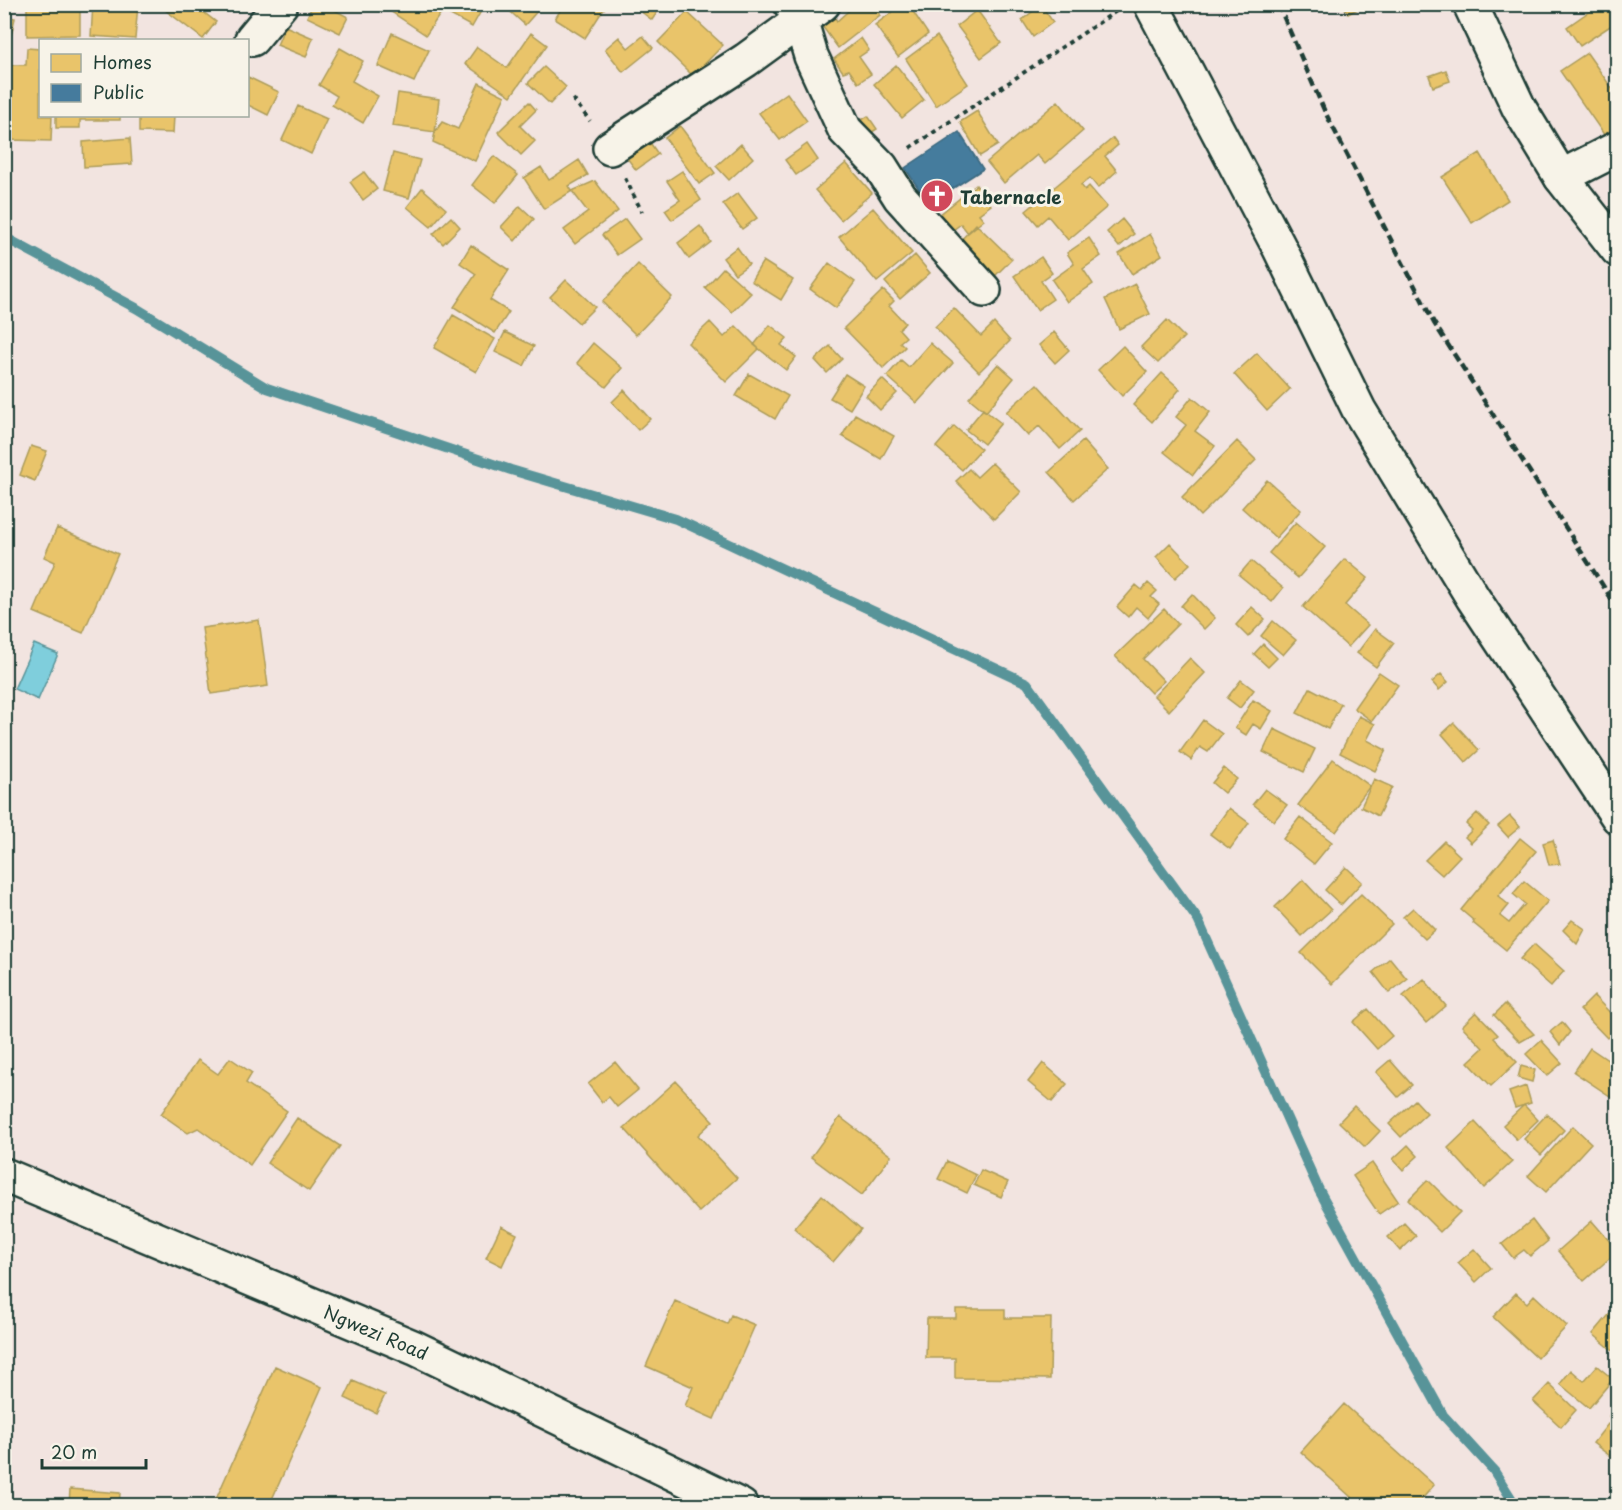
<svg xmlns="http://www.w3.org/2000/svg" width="1622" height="1510" font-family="'Playpen Sans',sans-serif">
<rect width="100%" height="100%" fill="#f2e4e0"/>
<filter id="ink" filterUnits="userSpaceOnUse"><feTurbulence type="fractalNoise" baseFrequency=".0167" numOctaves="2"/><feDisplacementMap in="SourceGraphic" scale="12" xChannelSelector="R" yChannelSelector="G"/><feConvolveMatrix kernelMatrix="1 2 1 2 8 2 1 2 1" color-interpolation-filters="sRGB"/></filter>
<g filter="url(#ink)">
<path fill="#7fcedc" stroke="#599499" stroke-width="1.5" d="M 34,644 L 58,654 L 38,700 L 14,689 Z"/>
<path fill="#e9c46a" stroke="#ac9c5a" stroke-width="1.5" d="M 27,4 L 80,4 L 80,35 L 27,36 Z
M 93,4 L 138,4 L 135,39 L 91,36 Z
M 167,4 L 193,4 L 216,22 L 203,39 L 164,9 Z
M 313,4 L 323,4 L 348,17 L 340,33 L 307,17 Z
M 395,4 L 447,4 L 426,35 L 390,11 Z
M 447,4 L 485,4 L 472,27 L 443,11 Z
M 533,4 L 539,9 L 525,25 L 503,5 Z
M 564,4 L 607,4 L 585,38 L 555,19 Z
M 631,4 L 663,4 L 652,20 Z
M 856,4 L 872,4 L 880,15 L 838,48 L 817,19 L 830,10 L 837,21 Z
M 903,4 L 908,4 L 928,34 L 898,57 L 875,25 Z
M 1343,4 L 1367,4 L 1348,14 Z
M 1600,4 L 1618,4 L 1618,21 L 1580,46 L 1567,27 Z
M 1041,5 L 1053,22 L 1033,37 L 1022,20 Z
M 977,10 L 1001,43 L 981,58 L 957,26 Z
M 687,12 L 723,45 L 693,76 L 658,42 Z
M 4,16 L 15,18 L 6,57 L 4,56 Z
M 285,26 L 313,38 L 306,57 L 277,45 Z
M 392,33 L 429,50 L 414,82 L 378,66 Z
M 531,33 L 547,45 L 511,96 L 465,64 L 477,47 L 507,68 Z
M 643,36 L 653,48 L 623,72 L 605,49 L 619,37 L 628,48 Z
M 937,36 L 968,84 L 936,106 L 906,59 Z
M 861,38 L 869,50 L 859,57 L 871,74 L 858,83 L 849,70 L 843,72 L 834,59 Z
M 27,48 L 40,49 L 40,116 L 52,116 L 51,141 L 8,140 L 10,65 L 26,65 Z
M 340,48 L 363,61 L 352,81 L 378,96 L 363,123 L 332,105 L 337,96 L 319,85 Z
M 1587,53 L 1613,90 L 1617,87 L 1618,131 L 1607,139 L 1560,71 Z
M 896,65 L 924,100 L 902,118 L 874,84 Z
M 544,67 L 566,87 L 550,104 L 528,83 Z
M 1446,70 L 1450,81 L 1433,87 L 1429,76 Z
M 248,77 L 279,92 L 268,115 L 248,105 Z
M 479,83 L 505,96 L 475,161 L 433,142 L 435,132 L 442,122 L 458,129 Z
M 398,93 L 439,99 L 435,132 L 393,126 Z
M 787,93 L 807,121 L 780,140 L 759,113 Z
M 1058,101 L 1083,131 L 1045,164 L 1037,155 L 1004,183 L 987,162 Z
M 529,102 L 536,110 L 520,126 L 535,141 L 521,155 L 498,132 Z
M 298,106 L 327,119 L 311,154 L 282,140 Z
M 977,111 L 998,145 L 980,156 L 960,122 Z
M 56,116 L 120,116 L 120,120 L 80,120 L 80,128 L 56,128 Z
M 139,116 L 174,116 L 173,133 L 139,132 Z
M 868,116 L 877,129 L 864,137 L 855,124 Z
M 680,126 L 715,173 L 699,184 L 665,138 Z
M 644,134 L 658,154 L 636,170 L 621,150 Z
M 130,138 L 132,164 L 84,167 L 83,142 Z
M 1113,138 L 1118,145 L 1105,156 L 1117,171 L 1098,188 L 1090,178 L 1081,185 L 1085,190 L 1089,186 L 1107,207 L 1068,240 L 1048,216 L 1038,225 L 1026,211 Z
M 741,144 L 753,158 L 729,180 L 716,166 Z
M 807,144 L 818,160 L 796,175 L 785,160 Z
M 393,153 L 420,160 L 409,198 L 383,191 Z
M 1480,153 L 1508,200 L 1472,223 L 1442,177 Z
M 494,156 L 518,175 L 495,203 L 472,185 Z
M 579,160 L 588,175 L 569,186 L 572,191 L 544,209 L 524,178 L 541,167 L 549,180 Z
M 846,163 L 872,193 L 841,220 L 815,190 Z
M 682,171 L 701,200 L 672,220 L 665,210 L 680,200 L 667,181 Z
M 364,172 L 377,189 L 363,200 L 350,182 Z
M 595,181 L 618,211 L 575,244 L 564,230 L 588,212 L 572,191 Z
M 976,185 L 991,205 L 979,214 L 984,220 L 968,233 L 961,224 L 945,236 L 933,220 Z
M 422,188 L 446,209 L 431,227 L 407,207 Z
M 738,193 L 757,218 L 742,229 L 723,204 Z
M 520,206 L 534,219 L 515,241 L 501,227 Z
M 873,208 L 912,253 L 877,282 L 839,237 Z
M 451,217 L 460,227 L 443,244 L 433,234 Z
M 625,219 L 640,239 L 617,255 L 602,235 Z
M 1122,219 L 1134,234 L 1119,247 L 1107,232 Z
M 976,224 L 1012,259 L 994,277 L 958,243 Z
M 700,226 L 711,242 L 689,259 L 678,243 Z
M 1150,234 L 1162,255 L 1132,274 L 1119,254 Z
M 1089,238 L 1101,256 L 1083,269 L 1093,284 L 1067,302 L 1052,280 L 1074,264 L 1067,253 Z
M 471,245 L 509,270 L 490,300 L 509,312 L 495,333 L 454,307 L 476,274 L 460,263 Z
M 737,247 L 749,264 L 735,274 L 723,258 Z
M 915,255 L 930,273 L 900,299 L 885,282 Z
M 1041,257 L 1052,273 L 1041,281 L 1053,299 L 1037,310 L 1014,276 Z
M 763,261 L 793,280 L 781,300 L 751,281 Z
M 829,263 L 855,282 L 836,308 L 810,289 Z
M 638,264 L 672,297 L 636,335 L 602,302 Z
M 723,268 L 751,293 L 732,312 L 705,288 Z
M 566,280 L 595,307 L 579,323 L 550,297 Z
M 1135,284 L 1150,314 L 1119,329 L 1105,299 Z
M 883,290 L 894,301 L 889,306 L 905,323 L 899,329 L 906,337 L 900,342 L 905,347 L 883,368 L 844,328 Z
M 954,308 L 981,336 L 994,323 L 1010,341 L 979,372 L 935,327 Z
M 453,315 L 495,339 L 476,372 L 434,348 Z
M 1167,320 L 1184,337 L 1158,363 L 1141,347 Z
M 710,322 L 724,337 L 736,326 L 759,349 L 726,382 L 688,343 Z
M 770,325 L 787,338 L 781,345 L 796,357 L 786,370 L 754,345 Z
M 505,332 L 534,346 L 524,366 L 495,352 Z
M 1054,332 L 1069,350 L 1055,363 L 1039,345 Z
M 593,343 L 622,368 L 606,387 L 577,363 Z
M 930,343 L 953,363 L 917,403 L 887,376 L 901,360 L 909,367 Z
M 830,346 L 842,359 L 827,373 L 815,360 Z
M 1123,346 L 1147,372 L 1122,396 L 1098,370 Z
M 1257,353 L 1290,389 L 1267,411 L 1234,374 Z
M 998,364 L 1014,378 L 986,412 L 969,398 Z
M 1162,373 L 1180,389 L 1152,422 L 1133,405 Z
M 749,374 L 788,396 L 775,419 L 736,396 Z
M 845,374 L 864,386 L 850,409 L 830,398 Z
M 882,379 L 897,393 L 880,410 L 866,396 Z
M 1037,384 L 1080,431 L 1060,449 L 1039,426 L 1028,436 L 1006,412 Z
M 624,390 L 650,419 L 638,430 L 612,402 Z
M 1192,397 L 1210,412 L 1195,431 L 1215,446 L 1193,475 L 1164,452 L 1186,425 L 1176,417 Z
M 983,409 L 1001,423 L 984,444 L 966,430 Z
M 855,414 L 894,436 L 881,459 L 842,436 Z
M 954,426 L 981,449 L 962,470 L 936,447 Z
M 1083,441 L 1108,469 L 1074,500 L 1049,472 Z
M 1237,441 L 1256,460 L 1200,516 L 1182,497 Z
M 31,446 L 47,451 L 35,481 L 20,475 Z
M 992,463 L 1021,492 L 994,519 L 956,481 L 969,469 L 977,477 Z
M 1267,480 L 1301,510 L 1276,538 L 1242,508 Z
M 1296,522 L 1325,547 L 1298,578 L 1269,553 Z
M 57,528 L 118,554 L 83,633 L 34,612 L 55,562 L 44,557 Z
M 1170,543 L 1190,564 L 1175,578 L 1156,557 Z
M 1345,559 L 1368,578 L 1345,605 L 1368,625 L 1348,647 L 1303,607 Z
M 1251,561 L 1283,588 L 1272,602 L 1239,575 Z
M 1148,583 L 1157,591 L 1151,597 L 1159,604 L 1148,618 L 1136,607 L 1128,617 L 1117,607 L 1136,585 L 1142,590 Z
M 1192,594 L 1215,618 L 1204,629 L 1181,606 Z
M 1252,607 L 1265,619 L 1248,637 L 1236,625 Z
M 1164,609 L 1178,624 L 1143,659 L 1164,681 L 1151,693 L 1115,656 Z
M 259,620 L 268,686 L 211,694 L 202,628 Z
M 1273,621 L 1296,640 L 1283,655 L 1261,636 Z
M 1375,629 L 1394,643 L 1376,667 L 1357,653 Z
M 1263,644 L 1277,658 L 1268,667 L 1254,654 Z
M 1190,658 L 1205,673 L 1169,711 L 1154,696 Z
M 1379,672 L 1398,685 L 1372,721 L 1354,708 Z
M 1441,674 L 1448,682 L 1439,690 L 1432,682 Z
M 1241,680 L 1254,690 L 1240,708 L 1227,698 Z
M 1310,688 L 1341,704 L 1328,729 L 1297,713 Z
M 1253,700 L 1272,711 L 1261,729 L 1253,724 L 1246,735 L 1235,728 Z
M 1359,716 L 1375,724 L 1367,740 L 1386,750 L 1375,771 L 1340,753 Z
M 1203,720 L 1222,734 L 1208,752 L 1200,747 L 1191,760 L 1180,752 Z
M 1454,723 L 1479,750 L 1466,762 L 1442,734 Z
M 1274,729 L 1315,749 L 1304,772 L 1263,752 Z
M 1333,759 L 1370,786 L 1336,832 L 1298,805 Z
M 1224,768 L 1237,779 L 1224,793 L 1212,783 Z
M 1374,779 L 1392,787 L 1378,816 L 1361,807 Z
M 1265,789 L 1287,805 L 1274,821 L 1253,804 Z
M 1229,808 L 1249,823 L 1230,849 L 1210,834 Z
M 1477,813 L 1489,825 L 1471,843 L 1465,837 L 1472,830 L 1466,824 Z
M 1510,816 L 1520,827 L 1508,837 L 1498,826 Z
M 1300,817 L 1332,842 L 1314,864 L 1283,839 Z
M 1520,838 L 1536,851 L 1498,896 L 1509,905 L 1500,916 L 1509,923 L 1525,904 L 1513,894 L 1524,881 L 1548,901 L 1506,950 L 1473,923 L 1474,921 L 1461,910 Z
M 1553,840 L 1560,864 L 1549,865 L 1543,843 Z
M 1444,841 L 1460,856 L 1442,875 L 1425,860 Z
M 1346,867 L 1362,882 L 1341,905 L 1325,890 Z
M 1303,880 L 1331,910 L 1302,936 L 1275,907 Z
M 1361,894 L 1392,924 L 1332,984 L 1301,953 Z
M 1413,908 L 1435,930 L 1425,939 L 1403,917 Z
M 1572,920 L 1585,929 L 1577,944 L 1563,930 Z
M 1534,944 L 1564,971 L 1551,986 L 1520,959 Z
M 1390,958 L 1407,979 L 1389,993 L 1373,972 Z
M 1424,979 L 1446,1006 L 1426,1023 L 1403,996 Z
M 1594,996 L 1618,1021 L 1618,1027 L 1607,1038 L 1580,1010 Z
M 1505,1004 L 1534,1034 L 1520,1042 L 1494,1015 Z
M 1368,1009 L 1392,1036 L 1377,1049 L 1353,1022 Z
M 1476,1012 L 1498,1035 L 1494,1038 L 1517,1062 L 1491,1086 L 1468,1062 L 1483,1048 L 1462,1026 Z
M 1562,1022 L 1570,1032 L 1560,1045 L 1550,1032 Z
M 1618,1037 L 1618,1050 L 1611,1045 Z
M 1541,1040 L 1562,1063 L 1547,1076 L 1526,1054 Z
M 1590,1048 L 1618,1067 L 1618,1092 L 1613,1098 L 1574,1072 Z
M 230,1058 L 252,1073 L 246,1083 L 287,1111 L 250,1165 L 198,1128 L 188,1133 L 161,1114 L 198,1060 L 218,1074 Z
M 1390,1060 L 1412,1085 L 1398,1097 L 1376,1072 Z
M 615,1062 L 638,1090 L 617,1107 L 609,1097 L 602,1102 L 588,1084 Z
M 1043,1063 L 1067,1084 L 1052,1102 L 1028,1082 Z
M 1521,1066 L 1535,1070 L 1532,1082 L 1518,1078 Z
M 676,1081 L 713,1121 L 698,1135 L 737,1178 L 699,1212 L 624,1128 Z
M 1526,1086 L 1531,1103 L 1515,1108 L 1509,1092 Z
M 1415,1100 L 1427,1113 L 1401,1137 L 1389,1124 Z
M 1524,1105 L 1538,1120 L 1517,1140 L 1503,1125 Z
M 1354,1106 L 1380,1131 L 1365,1147 L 1339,1122 Z
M 1547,1114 L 1564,1130 L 1541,1155 L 1524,1139 Z
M 840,1117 L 891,1156 L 862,1195 L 811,1157 Z
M 297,1118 L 340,1146 L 309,1191 L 267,1163 Z
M 1475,1122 L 1512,1162 L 1484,1188 L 1448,1148 Z
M 1573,1126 L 1591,1143 L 1546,1192 L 1528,1176 Z
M 1408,1145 L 1418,1156 L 1403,1170 L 1393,1159 Z
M 947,1161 L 976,1175 L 967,1193 L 938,1179 Z
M 1372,1163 L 1398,1201 L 1379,1214 L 1353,1176 Z
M 981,1170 L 1008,1182 L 1001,1197 L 974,1185 Z
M 1428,1180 L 1460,1212 L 1440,1232 L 1408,1200 Z
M 822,1195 L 861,1229 L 833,1262 L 794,1228 Z
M 1532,1220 L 1548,1241 L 1530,1256 L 1524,1250 L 1513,1258 L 1502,1244 Z
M 1592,1221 L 1618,1251 L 1584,1281 L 1558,1251 Z
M 1404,1223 L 1416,1236 L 1400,1251 L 1388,1237 Z
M 501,1226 L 517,1234 L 502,1266 L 486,1258 Z
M 1474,1249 L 1491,1268 L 1476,1282 L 1458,1263 Z
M 1516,1293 L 1527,1303 L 1534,1295 L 1567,1326 L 1537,1358 L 1493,1317 Z
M 675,1301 L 727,1324 L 731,1315 L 755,1325 L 714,1419 L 685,1406 L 693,1387 L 646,1366 Z
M 956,1309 L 1005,1309 L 1005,1318 L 1051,1318 L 1050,1379 L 955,1378 L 955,1358 L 926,1358 L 927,1318 L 956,1318 Z
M 1613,1310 L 1618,1314 L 1618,1355 L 1593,1334 Z
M 275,1366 L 322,1387 L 269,1506 L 213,1506 Z
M 1597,1366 L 1613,1379 L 1589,1408 L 1560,1384 L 1571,1370 L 1584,1381 Z
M 353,1381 L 385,1395 L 376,1413 L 345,1398 Z
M 1549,1384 L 1576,1410 L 1561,1427 L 1533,1401 Z
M 1344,1404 L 1434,1485 L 1416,1506 L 1361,1506 L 1301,1452 Z
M 1618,1404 L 1618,1422 L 1609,1416 Z
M 1608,1424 L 1618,1431 L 1618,1462 L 1593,1443 Z
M 70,1489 L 120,1493 L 119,1506 L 69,1506 Z
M 30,1503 L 66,1506 L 30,1506 Z"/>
<path fill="#457b9d" stroke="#3a687e" stroke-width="1.5" d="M 959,132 L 983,169 L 929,204 L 905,168 Z"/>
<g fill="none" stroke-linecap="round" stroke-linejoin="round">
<path stroke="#599499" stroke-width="10" d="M 4,237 L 136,308 L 267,388 L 511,470 L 676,519 L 1027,683 L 1198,920 L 1319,1190 L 1443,1415 L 1494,1471 L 1516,1506"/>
<g stroke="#1f3d34" stroke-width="38">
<path id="minor" d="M 791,4 L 800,19 L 811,56 L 845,130 L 881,167 L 900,197 L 984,290
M 1151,4 L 1279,247 L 1359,410 L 1473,598 L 1618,817
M 252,39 L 281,4
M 610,148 L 746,60 L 823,4
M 1561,177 L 1618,148
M 4,1175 L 415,1348 L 741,1506"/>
</g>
<g stroke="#1f3d34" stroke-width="38">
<path id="tertiary" d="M 1470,4 L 1519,108 L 1561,177 L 1618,250"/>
</g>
<path stroke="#1f3d34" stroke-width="4" stroke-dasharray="4.5 4.5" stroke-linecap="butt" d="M 573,99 L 590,121
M 910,148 L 1118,10
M 625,178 L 642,212"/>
<use href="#minor" stroke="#f7f3e8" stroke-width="33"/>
<use href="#tertiary" stroke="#f7f3e8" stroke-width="33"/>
<path stroke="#1f3d34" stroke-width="4.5" stroke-dasharray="9 4.5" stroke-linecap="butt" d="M 1278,4 L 1325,112 L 1434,323 L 1618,609"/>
</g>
</g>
<defs>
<g id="church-disc" transform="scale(1.725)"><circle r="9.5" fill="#d1495b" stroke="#f7f3e8"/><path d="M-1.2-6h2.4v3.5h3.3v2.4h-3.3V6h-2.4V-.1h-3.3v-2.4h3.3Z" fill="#fff"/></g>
</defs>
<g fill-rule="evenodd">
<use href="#church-disc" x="937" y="196"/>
</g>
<g text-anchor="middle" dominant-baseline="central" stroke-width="6" stroke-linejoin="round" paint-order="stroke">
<g font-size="18" font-weight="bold" fill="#1f3d34" stroke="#f7f3e8" text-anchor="start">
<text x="960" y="196">Tabernacle</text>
</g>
<g font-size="18" fill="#1f3d34" stroke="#f7f3e8">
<text transform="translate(376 1332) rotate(23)">Ngwezi Road</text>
</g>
</g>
<rect width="1622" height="1510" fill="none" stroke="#f7f3e8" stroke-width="24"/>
<rect x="12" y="12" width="1598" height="1486" fill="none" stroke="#1f3d34" stroke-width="2" filter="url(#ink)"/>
<rect x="39" y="39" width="210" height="78" fill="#f7f3e8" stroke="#a1aaa0" stroke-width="1.5"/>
<rect x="51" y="54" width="30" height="18" fill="#e9c46a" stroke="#a1aaa0" stroke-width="1.5"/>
<text x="93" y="69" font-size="18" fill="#1f3d34">Homes</text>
<rect x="51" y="84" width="30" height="18" fill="#457b9d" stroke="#a1aaa0" stroke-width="1.5"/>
<text x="93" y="99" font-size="18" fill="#1f3d34">Public</text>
<path d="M42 1459v9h104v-9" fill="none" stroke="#1f3d34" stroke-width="3"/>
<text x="51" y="1459" font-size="18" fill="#1f3d34" stroke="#f7f3e8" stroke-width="4.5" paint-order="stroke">20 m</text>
</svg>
